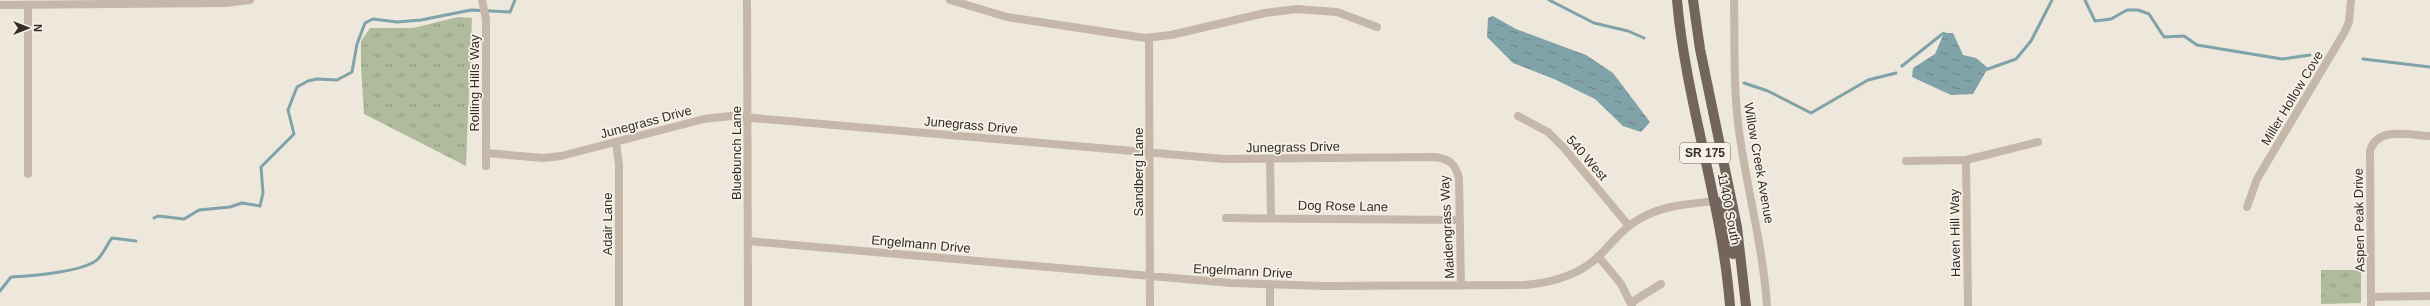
<svg xmlns="http://www.w3.org/2000/svg" width="2430" height="306" font-family="Arial,sans-serif">
<defs>
<pattern id="grass-tufts" width="24" height="20" patternUnits="userSpaceOnUse"><rect width="24" height="20" fill="#b0bb9e"/><path d="M3 7l-1-3M5 7V3M7 7l1-3M15 17l-1-3M17 17v-4M19 17l1-3" fill="none" stroke="#909881"/></pattern>
<pattern id="water-ripples" width="26" height="14" patternUnits="userSpaceOnUse"><rect width="26" height="14" fill="#7fa3a8"/><path d="M2 4q2-2 4 0t4 0M15 11q2-2 4 0t4 0" fill="none" stroke="#698589"/></pattern>
</defs>
<rect width="100%" height="100%" fill="#eee7dc"/>
<path fill="url(#grass-tufts)" d="M 458,17 L 472,18 L 466,166 L 364,114 L 361,66 L 361,41 L 370,28 L 413,28 Z
M 2321,270 L 2361,270 L 2361,303 L 2321,304 Z"/>
<path fill="url(#water-ripples)" d="M 1493,16 L 1516,29 L 1586,55 L 1613,73 L 1650,122 L 1641,132 L 1623,126 L 1595,99 L 1554,79 L 1513,63 L 1487,37 L 1488,18 Z
M 1944,33 L 1953,33 L 1963,55 L 1976,58 L 1988,68 L 1973,94 L 1951,95 L 1912,77 L 1913,68 L 1935,54 Z"/>
<g fill="none" stroke-linecap="round" stroke-linejoin="round">
<path stroke="#7fa3a8" stroke-width="3" d="M 1549,0 L 1594,23 L 1628,31 L 1644,38
M 2085,0 L 2095,21 L 2111,19 L 2127,10 L 2138,10 L 2149,14 L 2164,37 L 2184,36 L 2197,45 L 2282,59 L 2310,55
M 2363,59 L 2430,67
M 1902,66 L 1941,35 L 1944,33 L 1945,37
M 1985,70 L 2016,59 L 2031,41 L 2052,0
M 1744,83 L 1768,91 L 1811,113 L 1868,80 L 1896,73
M 154,218 L 158,216 L 184,219 L 199,210 L 230,207 L 242,203 L 260,206 L 263,193 L 261,167 L 294,134 L 288,110 L 297,87 L 308,81 L 317,79 L 337,80 L 352,72 L 357,44 L 365,23 L 373,19 L 397,22 L 421,20 L 471,10 L 510,12 L 515,0
M 0,291 L 11,277 C 30,276 85,272 98,259 C 104,253 107,244 112,238 L 136,241"/>
<path stroke="#c5b7a9" stroke-width="8" d="M 482,0 L 486,19 L 486,166
M 747,0 L 748,306
M 950,0 L 1007,17 L 1145,38 L 1171,35 L 1265,13 L 1297,9 L 1337,12 L 1377,27
M 1734,0 C 1735,44 1733,88 1739,131 C 1747,190 1763,246 1767,306
M 0,5 L 225,3 L 250,0
M 28,5 L 28,174
M 1149,38 L 1150,306
M 1518,116 L 1548,132 L 1564,148 L 1629,226
M 616,143 L 619,165 L 619,306
M 486,153 L 543,158 L 561,156 L 704,119 L 731,116 L 1224,159 L 1436,157 C 1451,160 1455,164 1459,178 L 1461,286
M 1270,159 L 1271,218
M 1966,160 L 1968,306
M 1906,161 L 1966,160 L 2038,142
M 2247,207 L 2257,179 L 2344,33 L 2349,22 L 2351,0
M 1226,218 L 1460,220
M 748,241 L 1231,283 L 1323,286 L 1524,285 C 1551,283 1580,275 1600,255 C 1613,242 1624,227 1641,218 C 1664,205 1689,204 1715,201
M 1598,256 L 1621,284 L 1632,306
M 2371,297 L 2430,296
M 1632,302 L 1661,284
M 1270,306 L 1270,285
M 2371,306 L 2370,151 C 2377,126 2409,135 2430,136"/>
<path stroke="#73655b" stroke-width="10" d="M 1677,0 C 1686,103 1722,202 1730,306
M 1693,0 L 1700,49 L 1737,227 L 1746,306
M 1715,201 L 1721,203 L 1725,208 L 1733,254"/>
</g>
<g text-anchor="middle" dominant-baseline="central" stroke-width="3.5" stroke-linejoin="round" paint-order="stroke">
<rect fill="#f7f1e8" stroke="#6e6762" stroke-width="1" x="1680" y="143" width="50" height="20" rx="3"/>
<g font-size="12" font-weight="bold" fill="#332c28">
<text x="1705" y="153">SR 175</text>
</g>
<g font-size="13" fill="#332c28" stroke="#f7f1e8">
<text transform="translate(474 83) rotate(-90)">Rolling Hills Way</text>
<text transform="translate(2292 98) rotate(-59)">Miller Hollow Cove</text>
<text transform="translate(646 122) rotate(-15)">Junegrass Drive</text>
<text transform="translate(971 125) rotate(5)">Junegrass Drive</text>
<text transform="translate(1293 147) rotate(-1)">Junegrass Drive</text>
<text transform="translate(736 153) rotate(-90)">Bluebunch Lane</text>
<text transform="translate(1587 158) rotate(49)">540 West</text>
<text transform="translate(1759 163) rotate(80)">Willow Creek Avenue</text>
<text transform="translate(1138 172) rotate(-90)">Sandberg Lane</text>
<text transform="translate(1343 206) rotate(1)">Dog Rose Lane</text>
<text transform="translate(1729 209) rotate(79)">11400 South</text>
<text transform="translate(2359 220) rotate(-91)">Aspen Peak Drive</text>
<text transform="translate(607 224) rotate(-90)">Adair Lane</text>
<text transform="translate(1447 227) rotate(-93)">Maidengrass Way</text>
<text transform="translate(1955 233) rotate(-91)">Haven Hill Way</text>
<text transform="translate(921 244) rotate(5)">Engelmann Drive</text>
<text transform="translate(1243 271) rotate(3)">Engelmann Drive</text>
</g>
</g>
<g transform="translate(28 28) rotate(90)" stroke="#f7f1e8" stroke-width="3" paint-order="stroke">
<path d="M0-3L7 15L0 10L-7 15Z" fill="#332c28"/>
<text y="-6" font-size="11" font-weight="bold" text-anchor="middle" fill="#332c28">N</text>
</g>
</svg>
